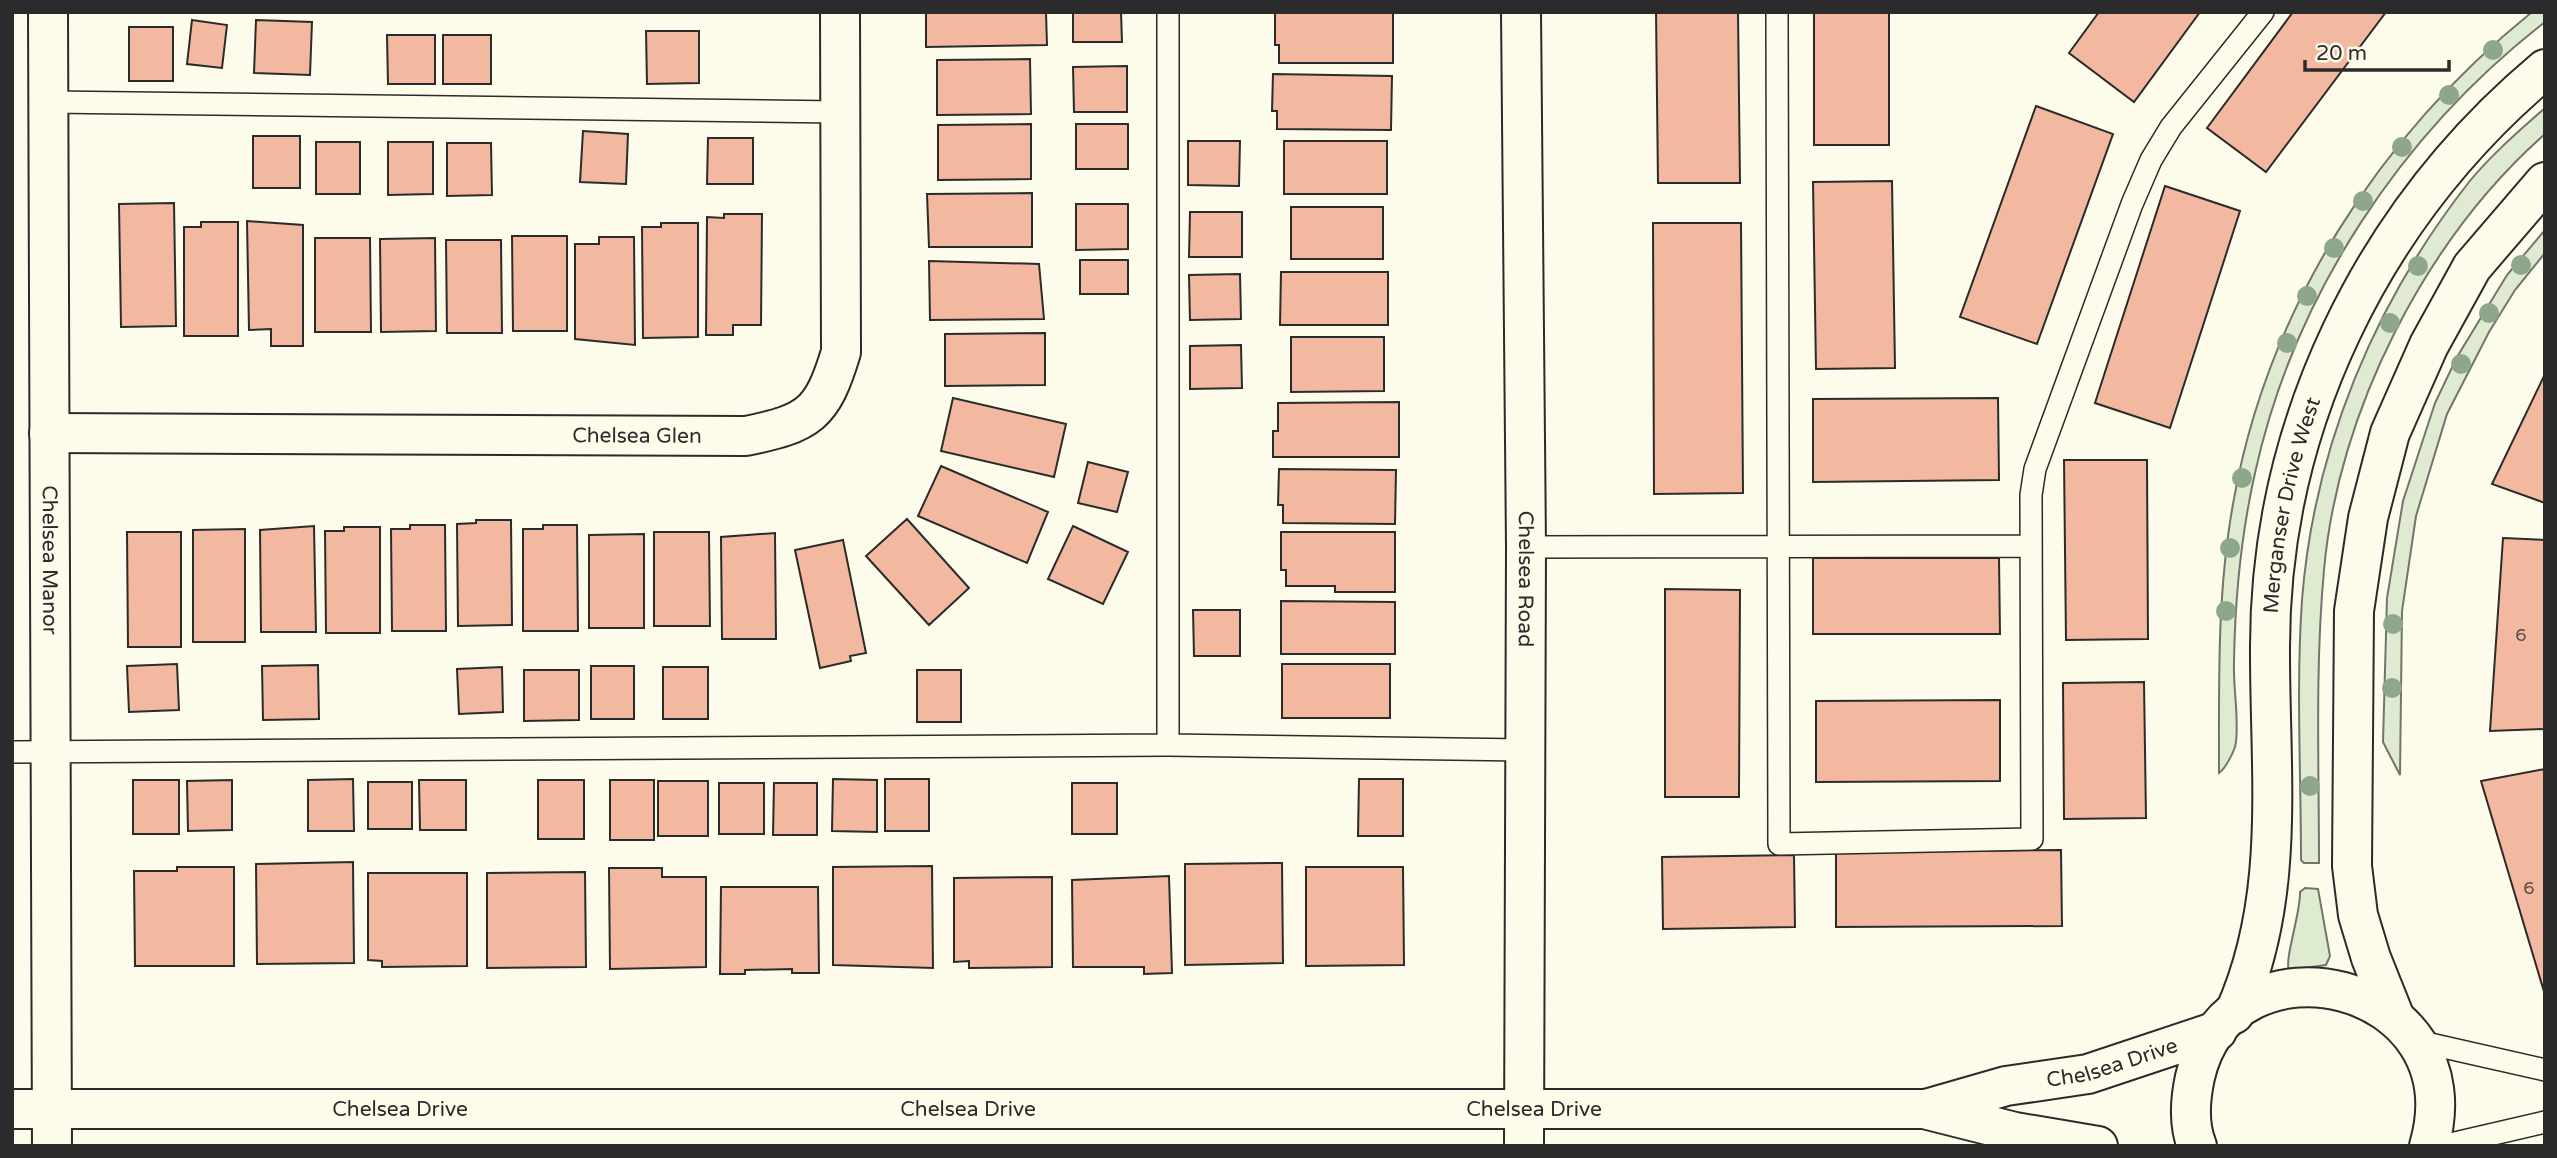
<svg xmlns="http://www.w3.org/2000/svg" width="2557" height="1158" font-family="'Varela Round',sans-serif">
<rect width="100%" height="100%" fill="#fdfbea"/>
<path fill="#deebd1" stroke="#74746e" stroke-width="2" d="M 2532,12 L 2545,12 L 2545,22 C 2402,133 2294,295 2255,473 C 2241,535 2235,598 2234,662 C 2233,688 2239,716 2236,742 C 2235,751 2225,769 2219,773 C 2219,683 2217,593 2233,504 C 2267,308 2380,135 2532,12 Z
M 2545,108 L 2545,134 C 2425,240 2338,412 2324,570 C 2315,667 2319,766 2319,863 L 2304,863 L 2301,860 C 2301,774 2296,686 2302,600 C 2314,447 2375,302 2469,182 C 2491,155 2519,131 2545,108 Z
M 2545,230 L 2545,253 L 2515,290 L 2489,332 L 2447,414 L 2416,516 L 2402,611 L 2400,775 L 2383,742 L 2387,598 L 2403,501 L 2435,403 L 2457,357 L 2507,275 Z
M 2305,888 L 2318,889 L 2330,956 L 2326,965 L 2289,970 C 2284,960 2301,912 2300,892 Z"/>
<path fill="#f2b8a0" stroke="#2b2b2b" stroke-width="2" d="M 926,12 L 1046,12 L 1047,45 L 926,47 Z
M 1073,12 L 1121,12 L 1122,42 L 1073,42 Z
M 1275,12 L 1393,12 L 1393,63 L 1279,63 L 1279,45 L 1275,45 Z
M 1656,12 L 1738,12 L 1740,183 L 1658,183 Z
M 1814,12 L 1889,12 L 1889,145 L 1814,145 Z
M 2099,12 L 2200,12 L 2134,102 L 2069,53 Z
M 2293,12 L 2386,12 L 2266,172 L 2207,128 Z
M 192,20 L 227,25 L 222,68 L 187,64 Z
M 256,20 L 312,22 L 310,75 L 254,73 Z
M 129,27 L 173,27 L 173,81 L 129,81 Z
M 646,31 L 699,31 L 699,83 L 647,84 Z
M 387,35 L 435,35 L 435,84 L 388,84 Z
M 443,35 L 491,35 L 491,84 L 443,84 Z
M 1030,59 L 1031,114 L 937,115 L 937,60 Z
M 1127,66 L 1127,112 L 1074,112 L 1073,67 Z
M 1273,74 L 1392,76 L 1391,130 L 1277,129 L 1277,111 L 1272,111 Z
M 2036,106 L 2113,134 L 2037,344 L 1960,317 Z
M 1031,124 L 1031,179 L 938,180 L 938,125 Z
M 1076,124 L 1128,124 L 1128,169 L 1076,169 Z
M 583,131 L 628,134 L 626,184 L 580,182 Z
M 253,136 L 300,136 L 300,188 L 253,188 Z
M 708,138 L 753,138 L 753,184 L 707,184 Z
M 1188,141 L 1240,141 L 1239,186 L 1188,185 Z
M 1284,141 L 1387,141 L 1387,194 L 1284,194 Z
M 316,142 L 360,142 L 360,194 L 316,194 Z
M 388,142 L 433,142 L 433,194 L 388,195 Z
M 447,143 L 491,143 L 492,195 L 447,196 Z
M 1892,181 L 1895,368 L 1816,369 L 1813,182 Z
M 2165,186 L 2240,211 L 2170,428 L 2095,403 Z
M 1032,193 L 1032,247 L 929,247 L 927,194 Z
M 174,203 L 176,326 L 121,327 L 119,204 Z
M 1076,204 L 1128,204 L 1128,249 L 1076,250 Z
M 1291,207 L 1383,207 L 1383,259 L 1291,259 Z
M 1190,212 L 1242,212 L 1242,257 L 1189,257 Z
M 724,214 L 762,214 L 761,325 L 733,325 L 733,335 L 706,335 L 707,217 L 724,218 Z
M 247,221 L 303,225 L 303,346 L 271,346 L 271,329 L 249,330 Z
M 201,222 L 238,222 L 238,336 L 184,336 L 184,227 L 201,227 Z
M 661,223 L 698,223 L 698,337 L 643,338 L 642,227 L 661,227 Z
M 1653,223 L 1741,223 L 1743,493 L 1654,494 Z
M 512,236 L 567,236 L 567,331 L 513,331 Z
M 599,237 L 634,237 L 635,345 L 575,339 L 575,244 L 599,244 Z
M 315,238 L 370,238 L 371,332 L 315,332 Z
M 435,238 L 436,331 L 381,332 L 380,239 Z
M 446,240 L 501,240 L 502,333 L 447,333 Z
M 1080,260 L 1128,260 L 1128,294 L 1080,294 Z
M 929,261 L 1039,264 L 1044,319 L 930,320 Z
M 1281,272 L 1388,272 L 1388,325 L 1280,325 Z
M 1240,274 L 1241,319 L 1190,320 L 1189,275 Z
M 1045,333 L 1045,385 L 945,386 L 945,334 Z
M 1291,337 L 1384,337 L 1384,391 L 1291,392 Z
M 1241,345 L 1242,388 L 1190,389 L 1190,346 Z
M 2545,374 L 2545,503 L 2492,484 Z
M 953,398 L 1066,424 L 1054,477 L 941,451 Z
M 1998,398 L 1999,480 L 1813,482 L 1813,399 Z
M 1399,402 L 1399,457 L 1273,457 L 1273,431 L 1278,431 L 1278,403 Z
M 2064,460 L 2147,460 L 2148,639 L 2066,640 Z
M 1088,462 L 1128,472 L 1117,512 L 1078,503 Z
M 941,466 L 1048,512 L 1027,563 L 918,516 Z
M 1279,469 L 1396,470 L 1395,524 L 1283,523 L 1283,505 L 1278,505 Z
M 907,519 L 969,588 L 929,625 L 866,556 Z
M 476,520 L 511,520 L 512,625 L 458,626 L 457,524 L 476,523 Z
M 410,525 L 445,525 L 446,631 L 392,631 L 391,529 L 410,529 Z
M 543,525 L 577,525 L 578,631 L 523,631 L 523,529 L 543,529 Z
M 314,526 L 316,632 L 261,632 L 260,530 Z
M 1073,526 L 1128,552 L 1103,604 L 1048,579 Z
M 344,527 L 380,527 L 380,633 L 326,633 L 325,531 L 344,531 Z
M 245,529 L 245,642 L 193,642 L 193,530 Z
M 127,532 L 181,532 L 181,647 L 128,647 Z
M 654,532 L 709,532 L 710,626 L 654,626 Z
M 1281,532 L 1395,532 L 1395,592 L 1335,592 L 1335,586 L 1286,586 L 1286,570 L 1281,570 Z
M 775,533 L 776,639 L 722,639 L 721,537 Z
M 644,534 L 644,628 L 589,628 L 589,535 Z
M 2503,538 L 2545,540 L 2545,729 L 2490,731 Z
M 843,540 L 866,653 L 850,656 L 851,661 L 820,668 L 795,550 Z
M 1813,558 L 1999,558 L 2000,634 L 1813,634 Z
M 1665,589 L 1740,590 L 1739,797 L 1665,797 Z
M 1281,601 L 1395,602 L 1395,654 L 1281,654 Z
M 1193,610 L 1240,610 L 1240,656 L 1194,656 Z
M 177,664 L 179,710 L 129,712 L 127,666 Z
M 1282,664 L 1390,664 L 1390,718 L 1282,718 Z
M 318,665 L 319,719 L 263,720 L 262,666 Z
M 591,666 L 634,666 L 634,719 L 591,719 Z
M 502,667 L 503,712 L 459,714 L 457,669 Z
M 663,667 L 708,667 L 708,719 L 663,719 Z
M 524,670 L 579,670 L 579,720 L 524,721 Z
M 917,670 L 961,670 L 961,722 L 917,722 Z
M 2144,682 L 2146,818 L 2064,819 L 2063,683 Z
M 2000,700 L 2000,781 L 1816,782 L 1816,701 Z
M 2545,769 L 2545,995 L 2481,781 Z
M 353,779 L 354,831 L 308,831 L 308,780 Z
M 833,779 L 877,780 L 877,832 L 832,831 Z
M 885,779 L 929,779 L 929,831 L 885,831 Z
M 1359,779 L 1403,779 L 1403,836 L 1358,836 Z
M 133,780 L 179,780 L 179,834 L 133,834 Z
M 232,780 L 232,830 L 188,831 L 187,781 Z
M 419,780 L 466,780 L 466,830 L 420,830 Z
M 538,780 L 584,780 L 584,839 L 538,839 Z
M 610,780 L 654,780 L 654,840 L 610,840 Z
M 658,781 L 708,781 L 708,836 L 658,836 Z
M 368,782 L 412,782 L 412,829 L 368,829 Z
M 719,783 L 764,783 L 764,834 L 719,834 Z
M 774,783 L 817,783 L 817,835 L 773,835 Z
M 1072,783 L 1117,783 L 1117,834 L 1072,834 Z
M 2061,850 L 2062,926 L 1836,927 L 1836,852 Z
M 1794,855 L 1795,927 L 1663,929 L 1662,857 Z
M 353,862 L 354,963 L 257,964 L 256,864 Z
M 1282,863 L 1283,963 L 1185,965 L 1185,864 Z
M 932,866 L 933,968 L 833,965 L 833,867 Z
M 177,867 L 234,867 L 234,966 L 135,966 L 134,871 L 177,871 Z
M 1306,867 L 1403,867 L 1404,965 L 1306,966 Z
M 609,868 L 662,868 L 662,877 L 706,877 L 706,967 L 610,969 Z
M 585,872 L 586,967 L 487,968 L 487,873 Z
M 368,873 L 467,873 L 467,966 L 382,967 L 382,961 L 368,960 Z
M 1169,876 L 1172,973 L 1144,974 L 1144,967 L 1073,967 L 1072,880 Z
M 1052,877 L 1052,967 L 969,968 L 969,961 L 954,962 L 954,878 Z
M 721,887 L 818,887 L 819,973 L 792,973 L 792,969 L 745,970 L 745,974 L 720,974 Z"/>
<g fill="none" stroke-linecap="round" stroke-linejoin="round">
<g stroke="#2b2b2b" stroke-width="24">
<path id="lane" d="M 1777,12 L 1779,844 L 2032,839 L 2031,495 L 2035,469 L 2132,204 L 2151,160 L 2171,127 L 2263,12
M 49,102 L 839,112
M 1526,547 L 2031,546
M 1168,745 L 1168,12
M 12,752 L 1168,745 L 1525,750
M 2417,1041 L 2545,1070
M 2442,1146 L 2545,1122"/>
</g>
<g stroke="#2b2b2b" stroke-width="42">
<g id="street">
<path id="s1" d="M 48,12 L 52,1146"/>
<path id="s2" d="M 1521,12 L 1526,547 L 1524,1146"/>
<path id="s3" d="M 49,433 L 746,436 C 809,423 822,415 841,352 L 840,12"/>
</g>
</g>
<g stroke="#2b2b2b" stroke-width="42">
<g id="secondary">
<path id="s4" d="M 2234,1014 C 2286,899 2270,777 2270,654 C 2268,427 2372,214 2545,69"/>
<path d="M 2395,1018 L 2371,958 L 2358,915 L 2352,866 L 2354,611 L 2368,518 L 2390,433 L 2429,345 L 2472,267 L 2545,182"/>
<path id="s5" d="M 12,1109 L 1924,1109 L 2015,1132 L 2098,1146"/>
<path id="s6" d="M 1926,1109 L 2006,1086 L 2088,1074 L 2217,1031"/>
<path d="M 2197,1146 C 2188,1124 2190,1100 2195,1077 C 2230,923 2477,981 2429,1146"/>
</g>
</g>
<use href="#lane" stroke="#fdfbea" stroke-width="21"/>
<use href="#street" stroke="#fdfbea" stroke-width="38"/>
<use href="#secondary" stroke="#fdfbea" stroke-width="38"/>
</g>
<g fill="#8ea78a">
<circle cx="2493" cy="50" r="10"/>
<circle cx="2449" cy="95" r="10"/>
<circle cx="2402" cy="147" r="10"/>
<circle cx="2363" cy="201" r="10"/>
<circle cx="2334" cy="248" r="10"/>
<circle cx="2521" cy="265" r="10"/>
<circle cx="2418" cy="266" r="10"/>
<circle cx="2307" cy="296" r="10"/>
<circle cx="2489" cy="313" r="10"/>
<circle cx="2390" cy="323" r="10"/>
<circle cx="2287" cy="343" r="10"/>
<circle cx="2461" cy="364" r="10"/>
<circle cx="2242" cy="478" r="10"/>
<circle cx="2230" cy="548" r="10"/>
<circle cx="2226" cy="611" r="10"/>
<circle cx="2393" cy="624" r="10"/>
<circle cx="2392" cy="688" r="10"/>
<circle cx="2310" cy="786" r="10"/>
</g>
<g text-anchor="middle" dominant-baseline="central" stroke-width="5" stroke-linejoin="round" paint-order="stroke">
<g font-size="18" fill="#5d4e48">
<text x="2521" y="635">6</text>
<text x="2529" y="888">6</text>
</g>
<g font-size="21" fill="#2b2b2b" stroke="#fdfbea">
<text stroke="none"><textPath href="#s3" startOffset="588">Chelsea Glen</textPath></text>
<text stroke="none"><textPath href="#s4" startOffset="516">Merganser Drive West</textPath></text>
<text stroke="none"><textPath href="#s1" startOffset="548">Chelsea Manor</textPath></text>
<text stroke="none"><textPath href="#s2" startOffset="567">Chelsea Road</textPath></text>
<text stroke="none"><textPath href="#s6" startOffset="192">Chelsea Drive</textPath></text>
<text stroke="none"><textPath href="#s5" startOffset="388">Chelsea Drive</textPath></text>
<text stroke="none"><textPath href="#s5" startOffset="956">Chelsea Drive</textPath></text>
<text stroke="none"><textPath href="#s5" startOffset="1522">Chelsea Drive</textPath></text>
</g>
</g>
<rect width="2557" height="1158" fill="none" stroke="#2b2b2b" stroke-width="28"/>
<path d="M2305 60v10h144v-10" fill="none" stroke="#2b2b2b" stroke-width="3.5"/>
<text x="2316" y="60" font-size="21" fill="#2b2b2b" stroke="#fdfbea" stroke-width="5" paint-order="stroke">20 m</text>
</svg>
